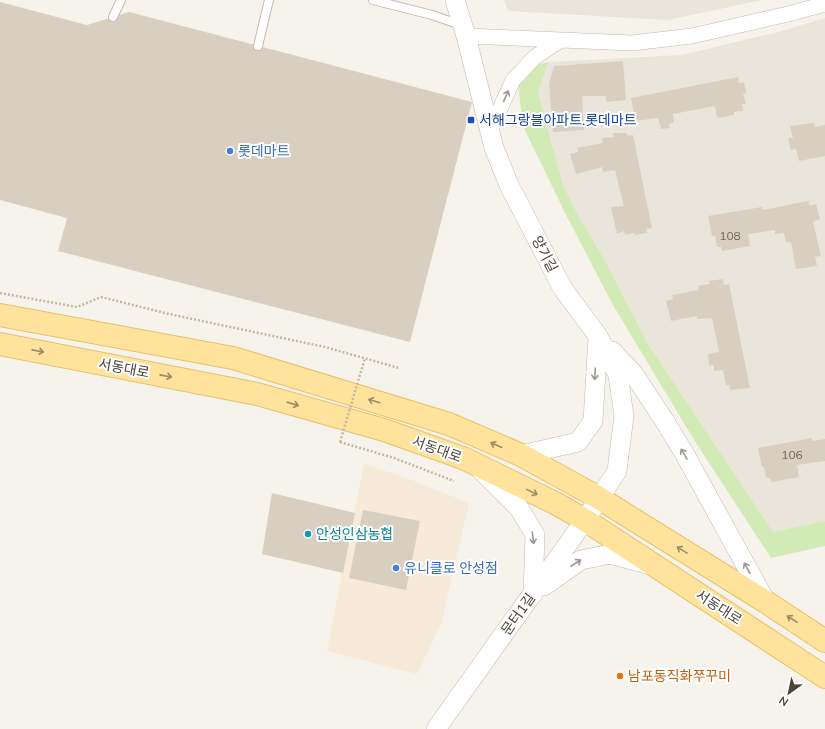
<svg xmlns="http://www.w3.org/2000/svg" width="825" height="729" font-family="Mulish,'Noto Sans KR',sans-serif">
<rect width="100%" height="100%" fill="#f6f3ec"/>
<path fill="#eae5da" d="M 504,0 L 762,0 L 668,20 L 508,11 Z
M 825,18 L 825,521 L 773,532 L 648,344 L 603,257 L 579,217 L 563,185 L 538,92 L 548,62 L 682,55 L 778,32 Z"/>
<path fill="#f7ead8" d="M 364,464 L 404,477 L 469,503 L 441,624 L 417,674 L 327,651 Z"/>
<path fill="#d2eab5" d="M 548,62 L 538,92 L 563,185 L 579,217 L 603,257 L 648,344 L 773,532 L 825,521 L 825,546 L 771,558 L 696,443 L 613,305 L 564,211 L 523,126 L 518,84 L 530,67 Z"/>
<path fill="#d8cfc1" d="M 0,2 L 87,25 L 129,12 L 472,102 L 410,342 L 58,251 L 67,218 L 0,200 Z
M 623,61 L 626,100 L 606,102 L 606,96 L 582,96 L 584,130 L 553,132 L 549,84 L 554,66 Z
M 738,77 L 739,83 L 744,82 L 746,93 L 743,94 L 746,104 L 742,104 L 743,111 L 734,112 L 734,115 L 717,118 L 715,106 L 673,114 L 674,122 L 669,124 L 670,128 L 661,129 L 658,118 L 635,121 L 631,98 Z
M 814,123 L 815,127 L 825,125 L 825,156 L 799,161 L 796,149 L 791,150 L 788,138 L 793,138 L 790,126 Z
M 613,133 L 626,133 L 628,136 L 633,135 L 652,228 L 646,229 L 647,233 L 635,235 L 634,233 L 625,235 L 624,231 L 617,234 L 611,207 L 624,206 L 615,170 L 603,172 L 602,167 L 576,174 L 570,154 L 578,152 L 577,148 L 603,143 L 602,138 L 614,137 Z
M 808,201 L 810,206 L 816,204 L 820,219 L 813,222 L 821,256 L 815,257 L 817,266 L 796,269 L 791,242 L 786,242 L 784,233 L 775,234 L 775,230 L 748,234 L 750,246 L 722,251 L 721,247 L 717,247 L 715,236 L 712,236 L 708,216 L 762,207 L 763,210 Z
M 723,279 L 724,285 L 729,284 L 750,388 L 730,390 L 729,385 L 726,385 L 723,370 L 714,371 L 714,365 L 709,366 L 708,354 L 719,352 L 712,318 L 697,319 L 697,316 L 671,321 L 666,301 L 673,299 L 672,295 L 698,290 L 698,286 L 710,284 L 709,281 Z
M 812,438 L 812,441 L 825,439 L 825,461 L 797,465 L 799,477 L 772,482 L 770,478 L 766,478 L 764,467 L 762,467 L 758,448 Z
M 272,493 L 355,513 L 343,573 L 262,554 Z
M 363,510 L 420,521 L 406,590 L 349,578 Z"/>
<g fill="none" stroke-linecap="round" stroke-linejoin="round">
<g stroke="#c2bbae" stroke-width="10">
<path id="service" d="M 373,0 L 432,15 L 461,25
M 113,17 L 121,0
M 258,46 L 269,0"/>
</g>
<g stroke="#c2bbae" stroke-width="16">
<path id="minor" d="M 466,36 L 632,43 L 692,36 L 788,14 L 825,4
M 490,131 L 513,80 L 535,57 L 561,40"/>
</g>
<g stroke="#c2bbae" stroke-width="20">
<path id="tertiary" d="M 612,351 L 633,373 L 664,420 L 684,453 L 766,602
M 521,455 L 578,442 L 593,421 L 598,337
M 481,470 L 519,508 L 535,535 L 533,594
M 544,586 L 581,560 L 610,554 L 647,564
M 436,729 L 585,520 L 617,471 L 624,416 L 618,375 L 598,336 L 563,289 L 509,185 L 494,148 L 466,36 L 455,0"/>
</g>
<g stroke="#e6c16a" stroke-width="24">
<path id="primary" d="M 0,315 L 233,358 L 449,424 L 521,455 L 599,498 L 766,602 L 825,641
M 0,344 L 257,394 L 384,430 L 463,458 L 555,503 L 585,520 L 825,677"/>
</g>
<path stroke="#c4b79f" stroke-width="2.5" stroke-dasharray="2 2" stroke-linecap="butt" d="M 0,293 L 77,307 L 101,297 L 169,314 L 325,347 L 399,368
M 340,442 L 394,458 L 454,481"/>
<use href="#service" stroke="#fff" stroke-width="8"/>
<use href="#minor" stroke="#fff" stroke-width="15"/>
<use href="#tertiary" stroke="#fff" stroke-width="19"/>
<use href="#primary" stroke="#ffe39c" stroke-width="22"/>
<path stroke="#c4b79f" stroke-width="2.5" stroke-dasharray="2 2" stroke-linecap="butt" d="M 340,442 L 365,358"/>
</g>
<defs><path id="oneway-shaft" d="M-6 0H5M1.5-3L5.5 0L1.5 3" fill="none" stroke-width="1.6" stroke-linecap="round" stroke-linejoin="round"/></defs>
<g stroke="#9c9892">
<use href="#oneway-shaft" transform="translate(506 96) rotate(-66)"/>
<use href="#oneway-shaft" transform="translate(595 374) rotate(93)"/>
<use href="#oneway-shaft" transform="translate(684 454) rotate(-120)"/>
<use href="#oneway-shaft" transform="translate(533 538) rotate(83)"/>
<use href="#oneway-shaft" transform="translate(576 563) rotate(-33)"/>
<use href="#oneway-shaft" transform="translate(747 568) rotate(-119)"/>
</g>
<g stroke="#9c8c66">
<use href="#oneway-shaft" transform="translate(38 351) rotate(11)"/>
<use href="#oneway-shaft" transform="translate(166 376) rotate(11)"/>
<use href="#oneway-shaft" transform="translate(374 401) rotate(-163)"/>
<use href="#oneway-shaft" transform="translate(293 404) rotate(16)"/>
<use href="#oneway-shaft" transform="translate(496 445) rotate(-157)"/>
<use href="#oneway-shaft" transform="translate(532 492) rotate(26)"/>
<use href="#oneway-shaft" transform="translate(682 550) rotate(-148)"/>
<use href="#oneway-shaft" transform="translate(792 619) rotate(-147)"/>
</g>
<rect fill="#1a4fb4" stroke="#fff" stroke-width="1.5" x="467" y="116" width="8" height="8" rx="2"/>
<g fill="#3f7fe0" stroke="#fff" stroke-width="1.5">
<circle cx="230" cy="151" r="4"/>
<circle cx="396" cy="568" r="4"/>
</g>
<circle fill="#0f9aa8" stroke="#fff" stroke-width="1.5" cx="308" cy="534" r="4"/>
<circle fill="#e8710a" stroke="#fff" stroke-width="1.5" cx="620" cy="676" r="4"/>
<g text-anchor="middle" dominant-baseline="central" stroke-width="4" stroke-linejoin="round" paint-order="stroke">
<g font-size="12" fill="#6e675b">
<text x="730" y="235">108</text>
<text x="792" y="454">106</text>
</g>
<g font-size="14" fill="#164399" stroke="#fff" text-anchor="start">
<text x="479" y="120">서해그랑블아파트.롯데마트</text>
</g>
<g font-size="14" fill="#366cbe" stroke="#fff" text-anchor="start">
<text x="238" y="151">롯데마트</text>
<text x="404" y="568">유니클로 안성점</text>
</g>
<g font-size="14" fill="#4b4439" stroke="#fff">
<text transform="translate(545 254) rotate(62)">양기길</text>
<text transform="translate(124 368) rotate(11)">서동대로</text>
<text transform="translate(437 449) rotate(20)">서동대로</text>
<text transform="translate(719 607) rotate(33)">서동대로</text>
<text transform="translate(518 614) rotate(-55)">문터1길</text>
</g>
<g font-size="14" fill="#0d838f" stroke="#fff" text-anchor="start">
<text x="316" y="534">안성인삼농협</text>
</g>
<g font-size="14" fill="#c56008" stroke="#fff" text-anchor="start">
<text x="628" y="676">남포동직화쭈꾸미</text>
</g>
</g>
<g transform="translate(789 693) rotate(213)" stroke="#ffffff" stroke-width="3" paint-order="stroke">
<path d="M0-3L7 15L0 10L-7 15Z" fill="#4b4439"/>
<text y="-6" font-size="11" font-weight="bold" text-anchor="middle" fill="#4b4439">N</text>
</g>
</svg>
